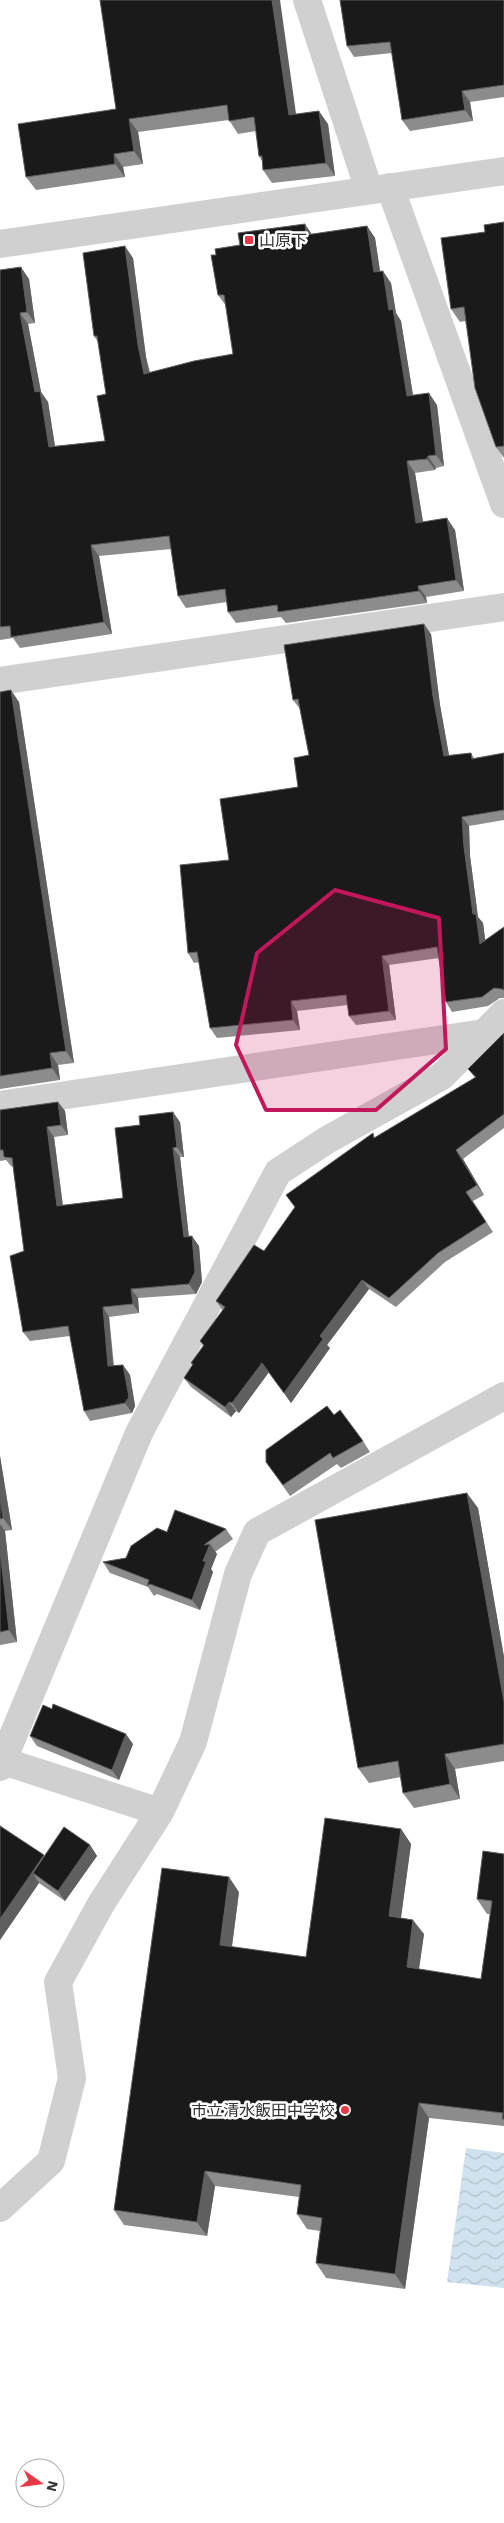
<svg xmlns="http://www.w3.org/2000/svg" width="504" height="2523" font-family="'Work Sans','Noto Sans JP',sans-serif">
<defs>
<pattern id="water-waves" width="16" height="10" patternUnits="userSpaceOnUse" patternTransform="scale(1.25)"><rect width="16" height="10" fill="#cfe2ee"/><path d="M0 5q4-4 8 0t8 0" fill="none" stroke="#b2c2cd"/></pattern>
</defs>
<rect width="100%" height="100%" fill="#fff"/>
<path fill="url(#water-waves)" d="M 466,2148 L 504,2153 L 504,2288 L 447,2282 Z"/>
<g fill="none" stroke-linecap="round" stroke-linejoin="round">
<path stroke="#d0d0d0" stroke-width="28" d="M 390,187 L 504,504
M 0,681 L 504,607
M 0,1105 L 484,1033
M 0,1755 L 3,1761 L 160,1812
M 0,1767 L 139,1433 L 278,1172 L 327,1140 L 442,1076 L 504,1013
M 0,2208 L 51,2161 L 72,2078 L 58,1982 L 101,1904 L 160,1812 L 193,1742 L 238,1574 L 257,1532 L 504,1396"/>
<path stroke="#d0d0d0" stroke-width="28" d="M 307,0 L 369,190
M 0,244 L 504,171"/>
</g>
<path fill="#8c8c8c" d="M 100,0 L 296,114 L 328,124 L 335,176 L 272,183 L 263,170 L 262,161 L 259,156 L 256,131 L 238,134 L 229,120 L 138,132 L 143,164 L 123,167 L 125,177 L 36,190 L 26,177 L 116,109 Z
M 504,0 L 504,97 L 470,102 L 473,121 L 410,131 L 402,120 L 392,53 L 354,57 L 347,46 Z
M 504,222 L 504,458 L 496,447 L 465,321 L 460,322 L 451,309 L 485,232 Z
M 367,226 L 375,238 L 380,271 L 391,283 L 396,313 L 401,321 L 413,395 L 437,405 L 444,466 L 436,468 L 435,470 L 415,473 L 423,522 L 455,530 L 464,591 L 426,597 L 427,603 L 286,623 L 281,617 L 236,623 L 228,612 L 227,602 L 186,608 L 178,596 L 171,549 L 99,556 L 112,634 L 20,648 L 13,638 L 0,640 L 0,270 L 29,279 L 35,323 L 28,324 L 41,392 L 48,402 L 55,446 L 105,441 L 106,394 L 98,342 L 94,336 L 133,258 L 146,357 L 150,372 L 233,354 L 226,306 L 218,295 L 216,255 L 311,234 Z
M 431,634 L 440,705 L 449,756 L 471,753 L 474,758 L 504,753 L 504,820 L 469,826 L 470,856 L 478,917 L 483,923 L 485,940 L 504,927 L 504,998 L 500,998 L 488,1006 L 452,1012 L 446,1002 L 439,958 L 389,965 L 396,1020 L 356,1025 L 349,1016 L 348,1005 L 297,1011 L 300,1030 L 217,1038 L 210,1028 L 199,962 L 194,963 L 188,953 L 229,860 L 298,787 L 309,755 L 300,709 L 293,700 Z
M 0,692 L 19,702 L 74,1063 L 58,1065 L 60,1080 L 0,1089 Z
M 504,1033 L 504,1128 L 463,1159 L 484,1195 L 473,1201 L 493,1232 L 445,1262 L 396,1307 L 369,1289 L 327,1345 L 330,1348 L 291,1403 L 269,1372 L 239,1413 L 236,1411 L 231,1417 L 191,1387 L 184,1378 L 193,1366 L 191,1363 L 203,1346 L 200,1341 L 223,1311 L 216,1301 L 376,1137 L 475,1078 L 468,1069 Z
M 58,1102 L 65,1111 L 68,1135 L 54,1137 L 63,1205 L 123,1198 L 180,1122 L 184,1157 L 180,1157 L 189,1237 L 199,1246 L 202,1282 L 196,1294 L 138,1298 L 139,1313 L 109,1317 L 114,1365 L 123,1365 L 130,1375 L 135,1406 L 132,1413 L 90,1421 L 84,1411 L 70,1336 L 30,1341 L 23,1332 L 24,1251 L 13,1167 L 11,1166 L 6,1160 L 0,1161 L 0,1110 Z
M 334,1415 L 363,1441 L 370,1452 L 341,1468 L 337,1464 L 290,1496 L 266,1462 Z
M 0,1456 L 12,1530 L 5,1531 L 17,1642 L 0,1645 Z
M 478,1508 L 504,1657 L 504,1761 L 455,1769 L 460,1799 L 414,1808 L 403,1793 L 401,1777 L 369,1783 L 358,1768 Z
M 226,1529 L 233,1539 L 215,1552 L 217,1554 L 211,1569 L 213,1572 L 200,1610 L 157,1594 L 154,1596 L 148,1587 L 110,1573 L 103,1562 L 126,1558 L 167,1532 Z
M 30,1736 L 133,1744 L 119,1780 L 37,1746 Z
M 0,1825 L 2,1827 L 44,1856 L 90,1845 L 97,1856 L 65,1901 L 39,1883 L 0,1940 Z
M 401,1829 L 411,1844 L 401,1918 L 424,1934 L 419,1969 L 481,1979 L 490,1914 L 487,1914 L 477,1899 L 504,1854 L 504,2126 L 429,2118 L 405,2289 L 326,2278 L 316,2263 L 320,2231 L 307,2229 L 297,2214 L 299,2197 L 215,2186 L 207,2236 L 124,2225 L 114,2210 L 239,1892 L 232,1947 L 306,1957 Z"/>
<path fill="#5f5f5f" d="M 272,0 L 280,0 L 298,128 L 289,115 Z
M 462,91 L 470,102 L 473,121 L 465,110 Z
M 319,111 L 328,124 L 335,176 L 326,163 Z
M 129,119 L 138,132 L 143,164 L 134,151 Z
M 114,154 L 123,167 L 125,177 L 115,164 Z
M 305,224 L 313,236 L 306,235 Z
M 367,226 L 375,238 L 382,284 L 374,272 Z
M 125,246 L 133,258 L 146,357 L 152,385 L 144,374 L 138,345 Z
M 21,267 L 29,279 L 35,323 L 27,312 Z
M 383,271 L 391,283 L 396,313 L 401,321 L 415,408 L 407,396 L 389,310 Z
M 20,313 L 28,324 L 41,392 L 48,402 L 57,459 L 49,447 L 35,392 Z
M 429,393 L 437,405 L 444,466 L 436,455 Z
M 428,456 L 436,468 L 435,470 L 427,459 Z
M 407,461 L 415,473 L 425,534 L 416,523 Z
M 447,518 L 455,530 L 464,591 L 456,580 Z
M 91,545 L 99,556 L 112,634 L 104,622 Z
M 418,586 L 426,597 L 427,603 L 419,591 Z
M 424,624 L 431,634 L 440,705 L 451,766 L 444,756 L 433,696 Z
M 11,690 L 19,702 L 74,1063 L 66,1051 Z
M 462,817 L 469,826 L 470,856 L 478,917 L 483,923 L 487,953 L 480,944 L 473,914 L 464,847 Z
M 382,956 L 389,965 L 396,1020 L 389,1011 Z
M 291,1001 L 297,1011 L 300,1030 L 293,1020 Z
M 50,1053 L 58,1065 L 60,1080 L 52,1068 Z
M 58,1102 L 65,1111 L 68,1135 L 61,1125 Z
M 173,1112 L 180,1122 L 184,1157 L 177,1147 Z
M 47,1127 L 54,1137 L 64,1216 L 57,1206 Z
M 173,1148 L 180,1157 L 190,1247 L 184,1237 Z
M 456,1150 L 463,1159 L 484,1195 L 477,1185 Z
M 192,1236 L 199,1246 L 202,1282 L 196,1294 L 189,1284 Z
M 362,1280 L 369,1289 L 327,1345 L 330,1348 L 291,1403 L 284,1393 L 320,1336 Z
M 131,1289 L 138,1298 L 139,1313 L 133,1304 Z
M 103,1307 L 109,1317 L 114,1375 L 108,1366 Z
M 262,1363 L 269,1372 L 239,1413 L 232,1403 Z
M 123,1365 L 130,1375 L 135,1406 L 132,1413 L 125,1403 Z
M 229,1402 L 236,1411 L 231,1417 L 225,1407 Z
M 0,1456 L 12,1530 L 3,1518 L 0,1498 Z
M 467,1493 L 478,1508 L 504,1657 L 504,1702 Z
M 0,1524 L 5,1531 L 17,1642 L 9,1630 L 0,1550 Z
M 210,1544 L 217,1554 L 211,1569 L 213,1572 L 200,1610 L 192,1600 L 203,1561 Z
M 126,1734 L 133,1744 L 119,1780 L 112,1770 Z
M 445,1754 L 455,1769 L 460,1799 L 450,1784 Z
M 401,1829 L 411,1844 L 399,1931 L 389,1916 Z
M 90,1845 L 97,1856 L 65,1901 L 58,1891 Z
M 44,1855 L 33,1873 L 39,1883 L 0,1940 L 0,1919 Z
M 229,1877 L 239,1892 L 230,1960 L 220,1945 Z
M 413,1920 L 424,1934 L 417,1982 L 407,1967 Z
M 419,2103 L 429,2118 L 405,2289 L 395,2274 Z
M 205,2171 L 215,2186 L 207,2236 L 197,2222 Z"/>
<path fill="#1a1a1a" stroke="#5f5f5f" d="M 100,0 L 272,0 L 289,115 L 319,111 L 326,163 L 263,170 L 262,156 L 259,156 L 254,117 L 229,121 L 227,105 L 129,119 L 134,151 L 114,154 L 115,164 L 26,177 L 18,124 L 116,109 Z
M 340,0 L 504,0 L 504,85 L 462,91 L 465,110 L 402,120 L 390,42 L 347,46 Z
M 504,222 L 504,446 L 496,447 L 475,388 L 464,307 L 451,309 L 441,238 L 485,232 L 484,225 Z
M 305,224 L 306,235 L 367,226 L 374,272 L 383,271 L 389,310 L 393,309 L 407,396 L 429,393 L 436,455 L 428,456 L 427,459 L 407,461 L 416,523 L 447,518 L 456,580 L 418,586 L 419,591 L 278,612 L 277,605 L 228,612 L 225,589 L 178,596 L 169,536 L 91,545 L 104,622 L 11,637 L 10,626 L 0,627 L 0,270 L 21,267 L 27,312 L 20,313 L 35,392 L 40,391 L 49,447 L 105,441 L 97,396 L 106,394 L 97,336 L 94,336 L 83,253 L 125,246 L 138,345 L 144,374 L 194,361 L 233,354 L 224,295 L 218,295 L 211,255 L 216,255 L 215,249 L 240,245 L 238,233 Z
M 424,624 L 433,696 L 444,756 L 471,753 L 472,759 L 504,753 L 504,810 L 462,817 L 464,847 L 473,914 L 476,914 L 480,944 L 504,927 L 504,990 L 502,989 L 494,988 L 482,997 L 446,1002 L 437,947 L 382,956 L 389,1011 L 349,1016 L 346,995 L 291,1001 L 293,1020 L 210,1028 L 197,952 L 188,953 L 180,865 L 229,860 L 220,799 L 298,787 L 294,758 L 309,755 L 298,699 L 293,700 L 284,645 Z
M 11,690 L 66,1051 L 50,1053 L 52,1068 L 0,1076 L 0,692 Z
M 504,1033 L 504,1114 L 456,1150 L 477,1185 L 466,1192 L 486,1222 L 438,1253 L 389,1298 L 362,1280 L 320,1336 L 323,1339 L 284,1393 L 262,1363 L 232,1403 L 229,1402 L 225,1407 L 184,1378 L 193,1364 L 191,1363 L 204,1345 L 200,1341 L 225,1307 L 216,1301 L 254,1245 L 264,1251 L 295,1207 L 286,1195 L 373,1133 L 374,1138 L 476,1077 L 468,1069 Z
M 58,1102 L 61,1125 L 47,1127 L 57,1206 L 123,1198 L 115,1128 L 140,1125 L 139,1116 L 173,1112 L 177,1147 L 173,1148 L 184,1237 L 192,1236 L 195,1272 L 189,1284 L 131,1289 L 133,1304 L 103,1307 L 108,1366 L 123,1365 L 129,1397 L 125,1403 L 84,1411 L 68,1326 L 23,1332 L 10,1256 L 24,1251 L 12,1158 L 4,1157 L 3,1150 L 0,1150 L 0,1110 Z
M 327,1406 L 334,1415 L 340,1410 L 363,1441 L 333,1458 L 330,1453 L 283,1485 L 266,1462 L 266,1450 Z
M 467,1493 L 504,1702 L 504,1744 L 445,1754 L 450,1784 L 403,1793 L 398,1761 L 358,1768 L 315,1520 Z
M 0,1498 L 3,1518 L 0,1519 Z
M 175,1510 L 226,1529 L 204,1545 L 210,1544 L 203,1561 L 206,1562 L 192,1600 L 150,1584 L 147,1586 L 149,1580 L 103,1562 L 126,1558 L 131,1546 L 157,1528 L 167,1532 Z
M 0,1550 L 9,1630 L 0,1632 Z
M 53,1704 L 126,1734 L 112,1770 L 30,1736 L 43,1705 L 52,1709 Z
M 325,1818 L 401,1829 L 389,1916 L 413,1920 L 407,1967 L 481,1979 L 492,1901 L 477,1899 L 483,1851 L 504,1854 L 504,2119 L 502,2119 L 503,2113 L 419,2103 L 395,2274 L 316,2263 L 322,2218 L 297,2214 L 301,2185 L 205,2171 L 197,2222 L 114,2210 L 162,1868 L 229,1877 L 220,1945 L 306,1957 Z
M 0,1826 L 44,1855 L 0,1919 Z
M 64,1827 L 90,1845 L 58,1891 L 33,1873 Z"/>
<path fill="#c2185b" fill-opacity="0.2" stroke="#c2185b" stroke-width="4" stroke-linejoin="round" d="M 335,890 L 439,918 L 446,1049 L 376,1110 L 266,1110 L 236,1045 L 257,953 Z"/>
<g fill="#e63946" stroke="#fff" stroke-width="2">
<rect x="244" y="235" width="10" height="10" rx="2.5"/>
<circle cx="345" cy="2110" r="5"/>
</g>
<g text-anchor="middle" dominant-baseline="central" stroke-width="5" stroke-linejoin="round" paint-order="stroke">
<g font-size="16" fill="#333" stroke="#fff" text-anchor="start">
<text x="259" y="240">山原下</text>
<text x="335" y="2110" text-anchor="end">市立清水飯田中学校</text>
</g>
</g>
<g transform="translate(40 2483) rotate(104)"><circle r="24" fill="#ffffff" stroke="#adadad"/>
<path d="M0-4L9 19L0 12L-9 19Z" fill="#e63946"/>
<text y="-8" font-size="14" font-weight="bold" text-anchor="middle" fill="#333333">N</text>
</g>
</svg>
